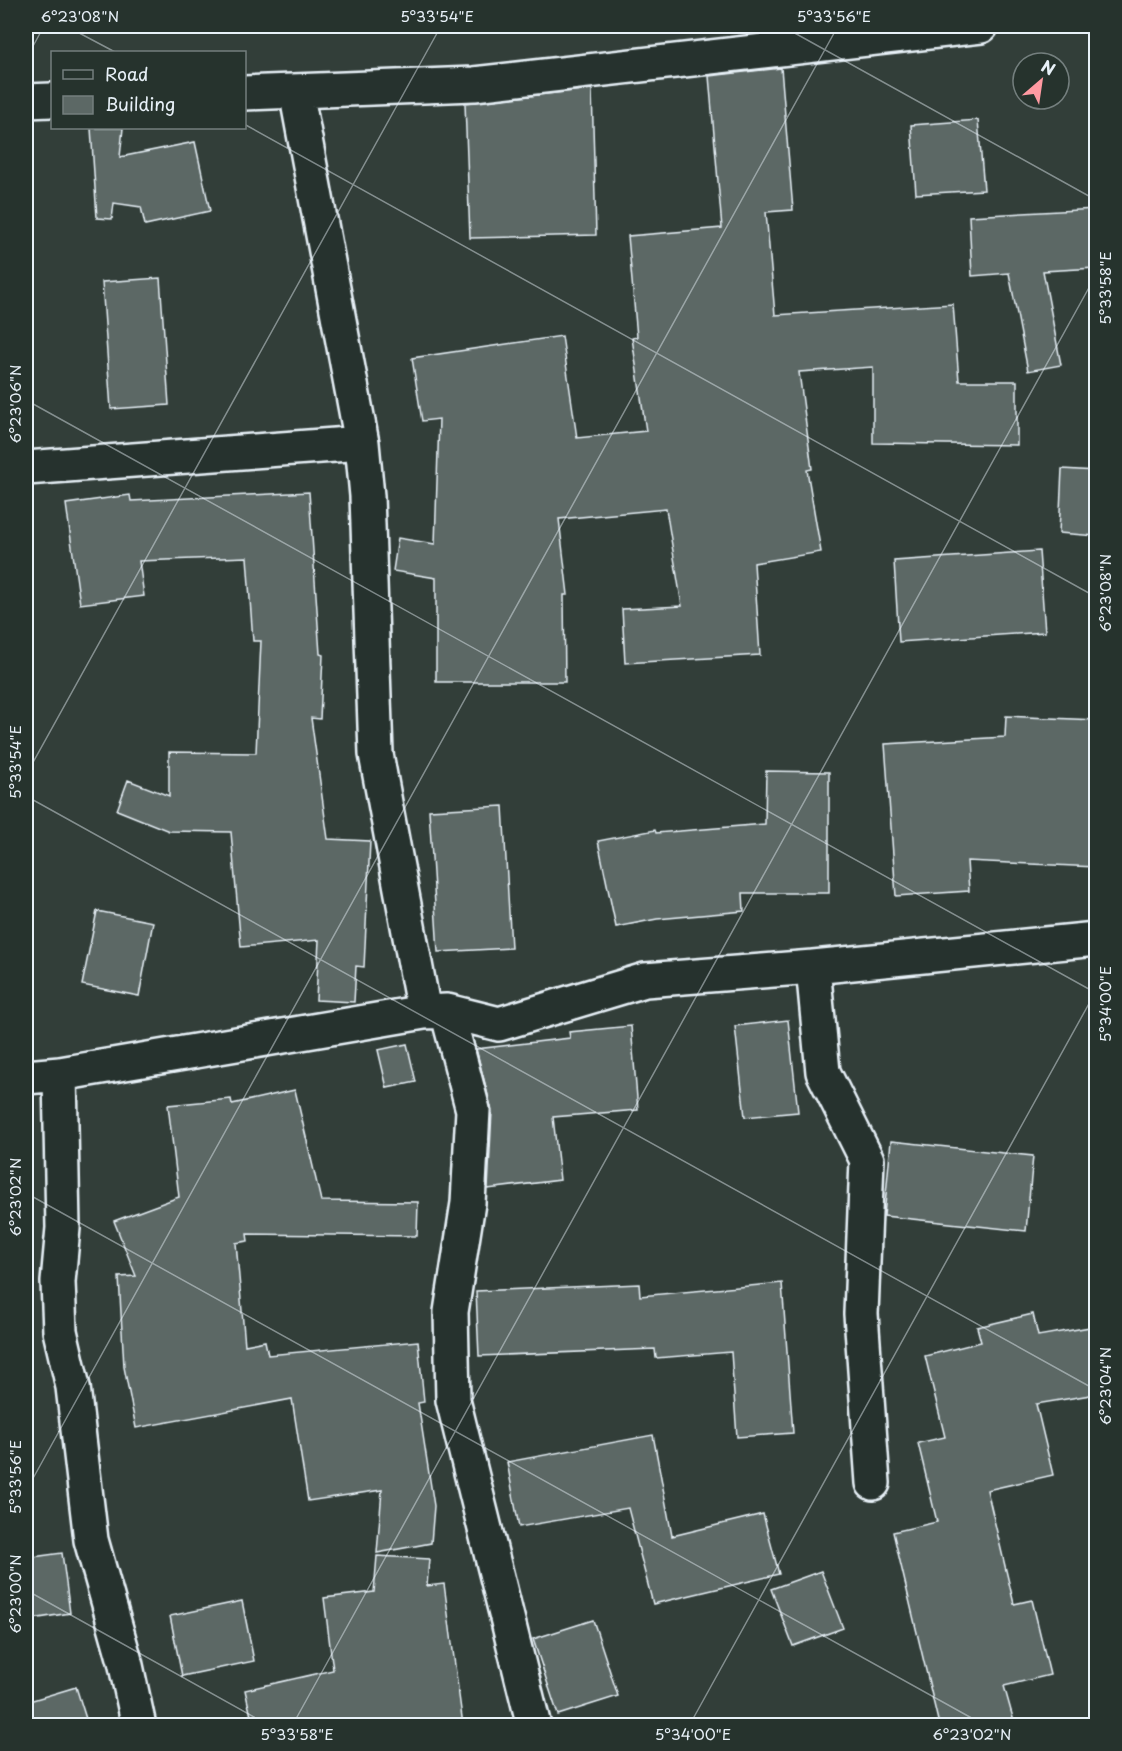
<svg xmlns="http://www.w3.org/2000/svg" width="1122" height="1751" font-family="'Playpen Sans',sans-serif">
<rect width="100%" height="100%" fill="#323e39"/>
<filter id="ink" filterUnits="userSpaceOnUse"><feTurbulence type="fractalNoise" baseFrequency=".0167" numOctaves="2"/><feDisplacementMap in="SourceGraphic" scale="12" xChannelSelector="R" yChannelSelector="G"/><feConvolveMatrix kernelMatrix="1 2 1 2 8 2 1 2 1" color-interpolation-filters="sRGB"/></filter>
<g filter="url(#ink)">
<path fill="#5c6865" stroke="#e8f1f8" stroke-width="1.5" d="M 781,68 L 793,210 L 766,212 L 775,315 L 953,304 L 959,381 L 1017,381 L 1017,445 L 873,443 L 873,367 L 799,372 L 812,469 L 807,470 L 821,552 L 754,563 L 760,655 L 625,663 L 622,609 L 682,606 L 666,509 L 559,519 L 568,595 L 564,595 L 565,682 L 436,682 L 436,578 L 393,571 L 398,538 L 435,544 L 439,419 L 422,421 L 412,358 L 562,336 L 577,438 L 646,431 L 632,338 L 637,337 L 628,236 L 722,228 L 709,76 Z
M 592,89 L 596,235 L 470,238 L 465,103 Z
M 978,120 L 984,190 L 916,194 L 911,125 Z
M 91,128 L 123,128 L 120,157 L 195,142 L 210,211 L 145,225 L 141,207 L 114,203 L 112,219 L 97,218 Z
M 1096,209 L 1096,268 L 1043,271 L 1061,365 L 1028,371 L 1009,273 L 972,276 L 969,216 Z
M 160,278 L 169,405 L 111,409 L 102,282 Z
M 1062,469 L 1096,471 L 1096,536 L 1059,533 Z
M 309,492 L 320,654 L 323,655 L 320,719 L 311,718 L 328,839 L 370,841 L 364,967 L 356,966 L 354,1002 L 316,1000 L 319,940 L 241,947 L 231,832 L 169,831 L 117,810 L 128,780 L 169,796 L 169,752 L 256,753 L 261,641 L 253,641 L 247,557 L 139,561 L 144,596 L 80,604 L 66,504 L 130,495 L 131,501 Z
M 1039,551 L 1045,632 L 899,642 L 894,561 Z
M 1006,716 L 1096,720 L 1096,867 L 967,861 L 969,891 L 896,896 L 885,744 L 1005,737 Z
M 766,771 L 829,772 L 829,893 L 743,893 L 744,911 L 657,919 L 616,927 L 598,841 L 655,830 L 656,833 L 765,824 Z
M 503,806 L 511,948 L 438,952 L 429,810 Z
M 97,911 L 153,922 L 139,996 L 82,985 Z
M 788,1020 L 798,1112 L 745,1117 L 735,1026 Z
M 631,1026 L 638,1110 L 553,1117 L 560,1180 L 488,1189 L 492,1111 L 476,1049 L 570,1038 L 569,1032 Z
M 407,1044 L 416,1082 L 387,1088 L 378,1050 Z
M 295,1090 L 321,1201 L 418,1202 L 417,1236 L 247,1234 L 248,1241 L 236,1243 L 245,1345 L 265,1341 L 268,1355 L 418,1341 L 424,1402 L 418,1403 L 434,1506 L 431,1543 L 377,1553 L 382,1490 L 308,1501 L 292,1399 L 136,1428 L 124,1367 L 119,1277 L 136,1276 L 114,1221 L 179,1197 L 168,1105 L 231,1099 L 232,1104 Z
M 891,1141 L 1033,1156 L 1026,1231 L 884,1216 Z
M 782,1283 L 793,1433 L 737,1437 L 731,1352 L 656,1358 L 655,1349 L 479,1356 L 476,1291 L 639,1284 L 640,1296 Z
M 1033,1314 L 1038,1336 L 1096,1326 L 1096,1394 L 1036,1404 L 1053,1475 L 987,1490 L 1014,1604 L 1032,1600 L 1050,1675 L 1004,1686 L 1015,1725 L 939,1725 L 893,1532 L 937,1522 L 918,1443 L 945,1437 L 925,1356 L 981,1342 L 977,1327 Z
M 653,1435 L 672,1536 L 763,1514 L 779,1574 L 653,1604 L 628,1508 L 519,1527 L 507,1462 Z
M 62,1553 L 70,1613 L 26,1620 L 26,1558 Z
M 377,1556 L 429,1559 L 427,1586 L 444,1584 L 463,1725 L 253,1725 L 245,1690 L 333,1670 L 324,1598 L 374,1592 Z
M 821,1571 L 843,1628 L 793,1646 L 771,1589 Z
M 242,1601 L 254,1661 L 182,1676 L 170,1616 Z
M 593,1620 L 618,1696 L 558,1715 L 533,1639 Z
M 76,1687 L 88,1725 L 26,1725 L 26,1702 Z"/>
<g fill="none" stroke-linecap="round" stroke-linejoin="round">
<g stroke="#e8f1f8" stroke-width="38">
<path id="minor" d="M 296,91 L 362,443 L 367,496 L 376,754 L 424,1012
M 244,93 L 474,84 L 981,26
M 26,101 L 52,100
M 26,468 L 362,443
M 813,967 L 823,1072 L 867,1160 L 861,1314 L 873,1483
M 447,1011 L 473,1110 L 468,1203 L 451,1312 L 453,1400 L 534,1726
M 60,1074 L 63,1228 L 58,1282 L 60,1331 L 73,1387 L 91,1540 L 125,1661 L 139,1726
M 26,1077 L 60,1074 L 424,1012 L 447,1011 L 499,1024 L 645,980 L 813,967 L 1096,939"/>
</g>
<use href="#minor" stroke="#26332d" stroke-width="33"/>
</g>
</g>
<path fill="none" stroke="#e8f1f8" stroke-width="1.5" stroke-opacity="0.45" d="M 66,26 L 115,52M 782,26 L 1096,200M 26,59 L 44,26M 244,124 L 1096,597M 26,400 L 1096,993M 26,775 L 441,26M 26,796 L 1096,1390M 26,1193 L 986,1726M 26,1491 L 838,26M 26,1590 L 270,1726M 292,1726 L 1096,275M 689,1726 L 1096,991M 1086,1726 L 1096,1707"/>
<rect width="1122" height="1751" fill="none" stroke="#26332d" stroke-width="66"/>
<rect x="51" y="51" width="195" height="78" fill="#26332d" stroke="#747f7e" stroke-width="1.5"/>
<rect x="63" y="70" width="30" height="9" fill="#26332d" stroke="#747f7e" stroke-width="1.5"/>
<text x="105" y="81" font-size="18" fill="#e8f1f8">Road</text>
<rect x="63" y="96" width="30" height="18" fill="#5c6865" stroke="#747f7e" stroke-width="1.5"/>
<text x="105" y="111" font-size="18" fill="#e8f1f8">Building</text>
<g transform="translate(1041 81) rotate(29)"><circle r="28" fill="#26332d" stroke="#747f7e" stroke-width="1.5"/>
<path d="M0-4.5L10 22L0 15L-10 22Z" fill="#ff9aa2"/>
<text y="-9" font-size="16" font-weight="bold" text-anchor="middle" fill="#e8f1f8">N</text>
</g>
<rect x="33" y="33" width="1056" height="1685" fill="none" stroke="#e8f1f8" stroke-width="2"/>
<g font-size="15" text-anchor="middle" fill="#e8f1f8">
<text x="80" y="22">6°23'08"N</text>
<text x="437" y="22">5°33'54"E</text>
<text x="834" y="22">5°33'56"E</text>
<text transform="translate(1106 288) rotate(-90)" y="5">5°33'58"E</text>
<text transform="translate(16 404) rotate(-90)" y="5">6°23'06"N</text>
<text transform="translate(1106 593) rotate(-90)" y="5">6°23'08"N</text>
<text transform="translate(16 762) rotate(-90)" y="5">5°33'54"E</text>
<text transform="translate(1106 1004) rotate(-90)" y="5">5°34'00"E</text>
<text transform="translate(16 1197) rotate(-90)" y="5">6°23'02"N</text>
<text transform="translate(1106 1386) rotate(-90)" y="5">6°23'04"N</text>
<text transform="translate(16 1477) rotate(-90)" y="5">5°33'56"E</text>
<text transform="translate(16 1594) rotate(-90)" y="5">6°23'00"N</text>
<text x="297" y="1740">5°33'58"E</text>
<text x="693" y="1740">5°34'00"E</text>
<text x="972" y="1740">6°23'02"N</text>
</g>
</svg>
